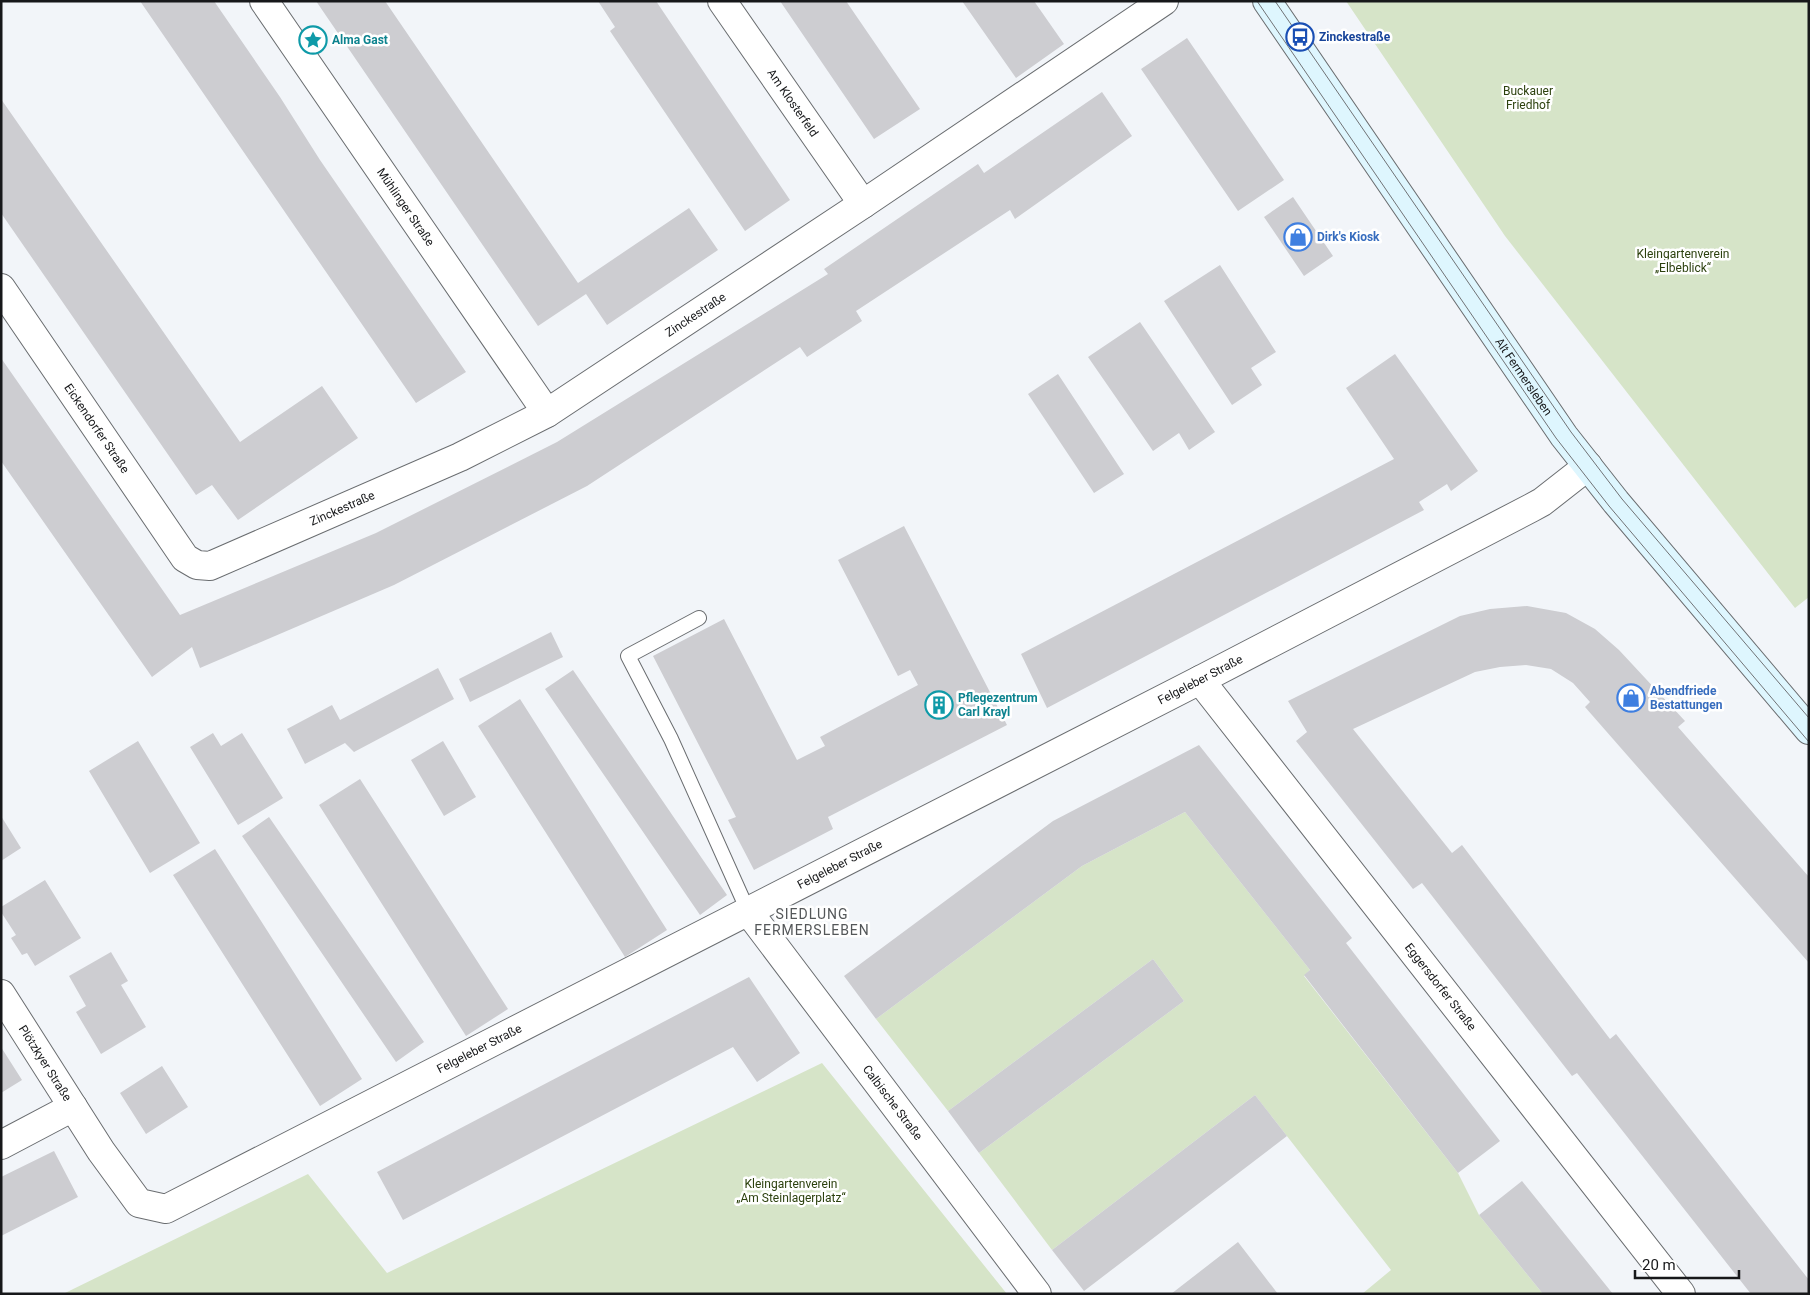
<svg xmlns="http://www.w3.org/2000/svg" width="1810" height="1295" font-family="Roboto,sans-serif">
<rect width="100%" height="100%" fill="#f2f5f9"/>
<path fill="#d6e4c8" d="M 1346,1 L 1809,1 L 1809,597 L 1795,608 L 1505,236 Z
M 1185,812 L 1310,970 L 1304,976 L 1458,1173 L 1479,1215 L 1543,1294 L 1362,1294 L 1391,1270 L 1255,1095 L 1052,1250 L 979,1153 L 1184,1001 L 1153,959 L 948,1111 L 876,1019 L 1082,866 Z
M 822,1063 L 1007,1294 L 63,1294 L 308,1174 L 387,1273 Z"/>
<path fill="#cdcdd1" d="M 140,1 L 214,1 L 280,97 L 320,160 L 466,372 L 416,403 Z
M 316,1 L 385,1 L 578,283 L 689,208 L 718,250 L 607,325 L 586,294 L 538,326 Z
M 598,1 L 656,1 L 790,200 L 745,231 L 610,31 L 615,27 Z
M 780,1 L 846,1 L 920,109 L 874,139 Z
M 962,1 L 1034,1 L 1064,44 L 1016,78 Z
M 1187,38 L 1284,180 L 1238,211 L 1141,69 Z
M 1102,92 L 1132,136 L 1015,219 L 1010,210 L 856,311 L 862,321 L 807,357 L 800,347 L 587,486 L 394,585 L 200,668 L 192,647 L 152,677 L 1,461 L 1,358 L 180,615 L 376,533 L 557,442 L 828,274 L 824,269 L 978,164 L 984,173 Z
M 1,99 L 240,442 L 322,386 L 358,438 L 238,520 L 212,485 L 196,495 L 1,213 Z
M 1293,197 L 1333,256 L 1304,276 L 1264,217 Z
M 1220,265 L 1276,352 L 1251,368 L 1262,385 L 1232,405 L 1164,301 Z
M 1140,322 L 1215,432 L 1189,450 L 1179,433 L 1153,451 L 1088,357 Z
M 1395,354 L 1478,471 L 1451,491 L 1447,484 L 1419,502 L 1424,510 L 1047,708 L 1021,654 L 1394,459 L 1346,388 Z
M 1058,374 L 1124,474 L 1094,493 L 1028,394 Z
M 904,526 L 1007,725 L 828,817 L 833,829 L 754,870 L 728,820 L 736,817 L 653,656 L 724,619 L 797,760 L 825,746 L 820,737 L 918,685 L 910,670 L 898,676 L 838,560 Z
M 1527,606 L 1566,613 L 1595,629 L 1619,650 L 1685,721 L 1678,727 L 1809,877 L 1809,963 L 1585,707 L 1590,702 L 1573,683 L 1551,669 L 1526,665 L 1500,667 L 1475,672 L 1353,729 L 1452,853 L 1462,845 L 1610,1039 L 1616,1034 L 1809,1280 L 1809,1294 L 1751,1294 L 1577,1073 L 1572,1076 L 1422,883 L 1413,889 L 1296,741 L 1307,732 L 1288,701 L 1460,616 L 1490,609 Z
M 551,632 L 563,657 L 470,702 L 459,679 Z
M 438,668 L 454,699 L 354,752 L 345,743 L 305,764 L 287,729 L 332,705 L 340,720 Z
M 573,670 L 727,895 L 700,915 L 545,689 Z
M 520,699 L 667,930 L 625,957 L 478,726 Z
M 213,733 L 221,746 L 242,733 L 283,798 L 238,825 L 190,747 Z
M 138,741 L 200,843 L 150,873 L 89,771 Z
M 443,741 L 476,797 L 444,816 L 411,760 Z
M 1199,745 L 1352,938 L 1346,943 L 1500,1141 L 1458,1173 L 1304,975 L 1310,970 L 1185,812 L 1082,866 L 876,1019 L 844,976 L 1053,821 Z
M 360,779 L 508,1009 L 466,1036 L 319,805 Z
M 1,816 L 21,848 L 1,861 Z
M 269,817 L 424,1042 L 396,1062 L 242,836 Z
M 215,849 L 362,1079 L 320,1106 L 173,875 Z
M 45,880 L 81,938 L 35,966 L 27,953 L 22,955 L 11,938 L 16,935 L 1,912 L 1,907 Z
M 111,952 L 128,981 L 121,985 L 146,1027 L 101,1054 L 76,1012 L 86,1006 L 69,976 Z
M 1153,959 L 1184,1001 L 979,1153 L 948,1111 Z
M 749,977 L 800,1053 L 757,1082 L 733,1047 L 403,1220 L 377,1172 Z
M 1,1047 L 22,1080 L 1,1093 Z
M 162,1066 L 188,1107 L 146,1134 L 120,1093 Z
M 1255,1095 L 1287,1136 L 1084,1291 L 1052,1250 Z
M 54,1151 L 78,1197 L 1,1236 L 1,1177 Z
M 1522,1181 L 1547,1212 L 1613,1294 L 1543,1294 L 1479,1215 Z
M 1238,1242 L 1278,1294 L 1171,1294 Z"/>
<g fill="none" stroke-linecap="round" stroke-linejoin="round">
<g stroke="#6a6d70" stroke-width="16">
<path id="service" d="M 699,618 L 628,656 L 671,739 L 748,911"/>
</g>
<g stroke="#6a6d70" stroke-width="30">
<g id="minor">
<path id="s1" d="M 264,1 L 547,413"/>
<path id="s2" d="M 722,1 L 863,204"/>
<path id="s3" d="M 1,288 L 185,558 L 197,565 L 210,566 L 460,457 L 547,413 L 863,204 L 1164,1"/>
<path id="s4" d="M 1200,680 L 1681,1294"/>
<path id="s5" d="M 748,911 L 1037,1294"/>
<path id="s6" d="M 1,994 L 101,1151 L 139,1203 L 166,1209 L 1200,680 L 1531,508 L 1542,502 L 1588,466"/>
<path d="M 1,1145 L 73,1107"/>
</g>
</g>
<g stroke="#6a6d70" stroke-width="30">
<g id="secondary">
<path id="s7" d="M 1267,1 L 1564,436 L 1616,502 L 1809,730"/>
</g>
</g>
<use href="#service" stroke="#fff" stroke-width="14"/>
<use href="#minor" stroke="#fff" stroke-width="28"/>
<use href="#secondary" stroke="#def6fe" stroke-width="28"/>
<path stroke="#717376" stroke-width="1" d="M 1257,1 L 1556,438 L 1609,506 L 1809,742
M 1275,1 L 1571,432 L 1622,499 L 1809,718"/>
</g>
<defs>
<g id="bus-ring" transform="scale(1.4375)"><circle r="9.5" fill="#fff" stroke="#1a4fb4" stroke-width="1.5"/><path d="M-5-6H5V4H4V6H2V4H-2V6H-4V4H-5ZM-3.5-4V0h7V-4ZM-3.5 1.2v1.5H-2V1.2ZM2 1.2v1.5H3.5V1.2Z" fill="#1a4fb4"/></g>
<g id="sight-ring" transform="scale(1.4375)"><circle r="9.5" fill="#fff" stroke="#0f9aa8" stroke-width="1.5"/><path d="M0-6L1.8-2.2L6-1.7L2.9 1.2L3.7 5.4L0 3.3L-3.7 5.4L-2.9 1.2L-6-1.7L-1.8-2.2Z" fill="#0f9aa8"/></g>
<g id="shop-ring" transform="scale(1.4375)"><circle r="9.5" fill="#fff" stroke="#3f7fe0" stroke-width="1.5"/><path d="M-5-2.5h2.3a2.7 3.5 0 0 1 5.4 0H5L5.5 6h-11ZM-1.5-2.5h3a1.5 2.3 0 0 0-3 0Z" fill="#3f7fe0"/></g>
<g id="building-ring" transform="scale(1.4375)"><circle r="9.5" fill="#fff" stroke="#0f9aa8" stroke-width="1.5"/><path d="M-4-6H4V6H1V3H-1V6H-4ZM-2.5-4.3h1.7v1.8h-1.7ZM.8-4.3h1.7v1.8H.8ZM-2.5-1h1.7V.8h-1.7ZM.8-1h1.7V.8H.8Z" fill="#0f9aa8"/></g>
</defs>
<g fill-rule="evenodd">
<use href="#bus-ring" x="1300" y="37"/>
<use href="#sight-ring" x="313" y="40"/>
<use href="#shop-ring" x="1298" y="237"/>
<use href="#shop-ring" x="1631" y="698"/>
<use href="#building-ring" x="939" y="705"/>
</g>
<g text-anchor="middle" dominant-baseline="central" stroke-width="5" stroke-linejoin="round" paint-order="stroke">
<g font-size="12" font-weight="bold" fill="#164399" stroke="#fff" text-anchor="start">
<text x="1319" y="37">Zinckestraße</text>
</g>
<g font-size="12" font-weight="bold" fill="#0d838f" stroke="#fff" text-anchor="start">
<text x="332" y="40">Alma Gast</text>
<text x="958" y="698">Pflegezentrum<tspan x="958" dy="14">Carl Krayl</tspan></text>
</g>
<g font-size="12" fill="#2c410e" stroke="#fff">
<text x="1528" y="91">Buckauer<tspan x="1528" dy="14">Friedhof</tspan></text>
<text x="1683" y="254">Kleingartenverein<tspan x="1683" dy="14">„Elbeblick“</tspan></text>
<text x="791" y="1184">Kleingartenverein<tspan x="791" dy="14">„Am Steinlagerplatz“</tspan></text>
</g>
<g font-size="12" fill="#17181a" stroke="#fff">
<text stroke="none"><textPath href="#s2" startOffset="124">Am Klosterfeld</textPath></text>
<text stroke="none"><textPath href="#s1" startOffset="250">Mühlinger Straße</textPath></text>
<text stroke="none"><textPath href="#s3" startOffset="902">Zinckestraße</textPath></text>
<text stroke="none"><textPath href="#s7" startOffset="455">Alt Fermersleben</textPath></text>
<text stroke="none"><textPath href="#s3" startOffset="170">Eickendorfer Straße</textPath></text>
<text stroke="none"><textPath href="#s3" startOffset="498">Zinckestraße</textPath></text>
<text stroke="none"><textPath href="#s6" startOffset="1440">Felgeleber Straße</textPath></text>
<text stroke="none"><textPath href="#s6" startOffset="1035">Felgeleber Straße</textPath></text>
<text stroke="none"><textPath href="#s4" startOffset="390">Eggersdorfer Straße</textPath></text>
<text stroke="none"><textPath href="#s6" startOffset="630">Felgeleber Straße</textPath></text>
<text stroke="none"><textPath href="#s6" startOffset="82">Plötzkyer Straße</textPath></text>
<text stroke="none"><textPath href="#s5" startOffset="240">Calbische Straße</textPath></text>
</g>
<g font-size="12" font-weight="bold" fill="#366cbe" stroke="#fff" text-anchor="start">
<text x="1317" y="237">Dirk's Kiosk</text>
<text x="1650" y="691">Abendfriede<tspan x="1650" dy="14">Bestattungen</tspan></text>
</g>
<g font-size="14" letter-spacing="1" fill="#545759" stroke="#fff">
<text x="812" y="914">SIEDLUNG<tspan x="812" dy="16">FERMERSLEBEN</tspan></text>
</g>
</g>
<rect width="1810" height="1295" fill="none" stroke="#17181a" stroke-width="5"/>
<path d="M1635 1270v8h104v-8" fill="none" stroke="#17181a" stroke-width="2.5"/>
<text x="1642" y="1270" font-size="15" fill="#17181a" stroke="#ffffff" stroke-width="4" paint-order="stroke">20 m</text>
</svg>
